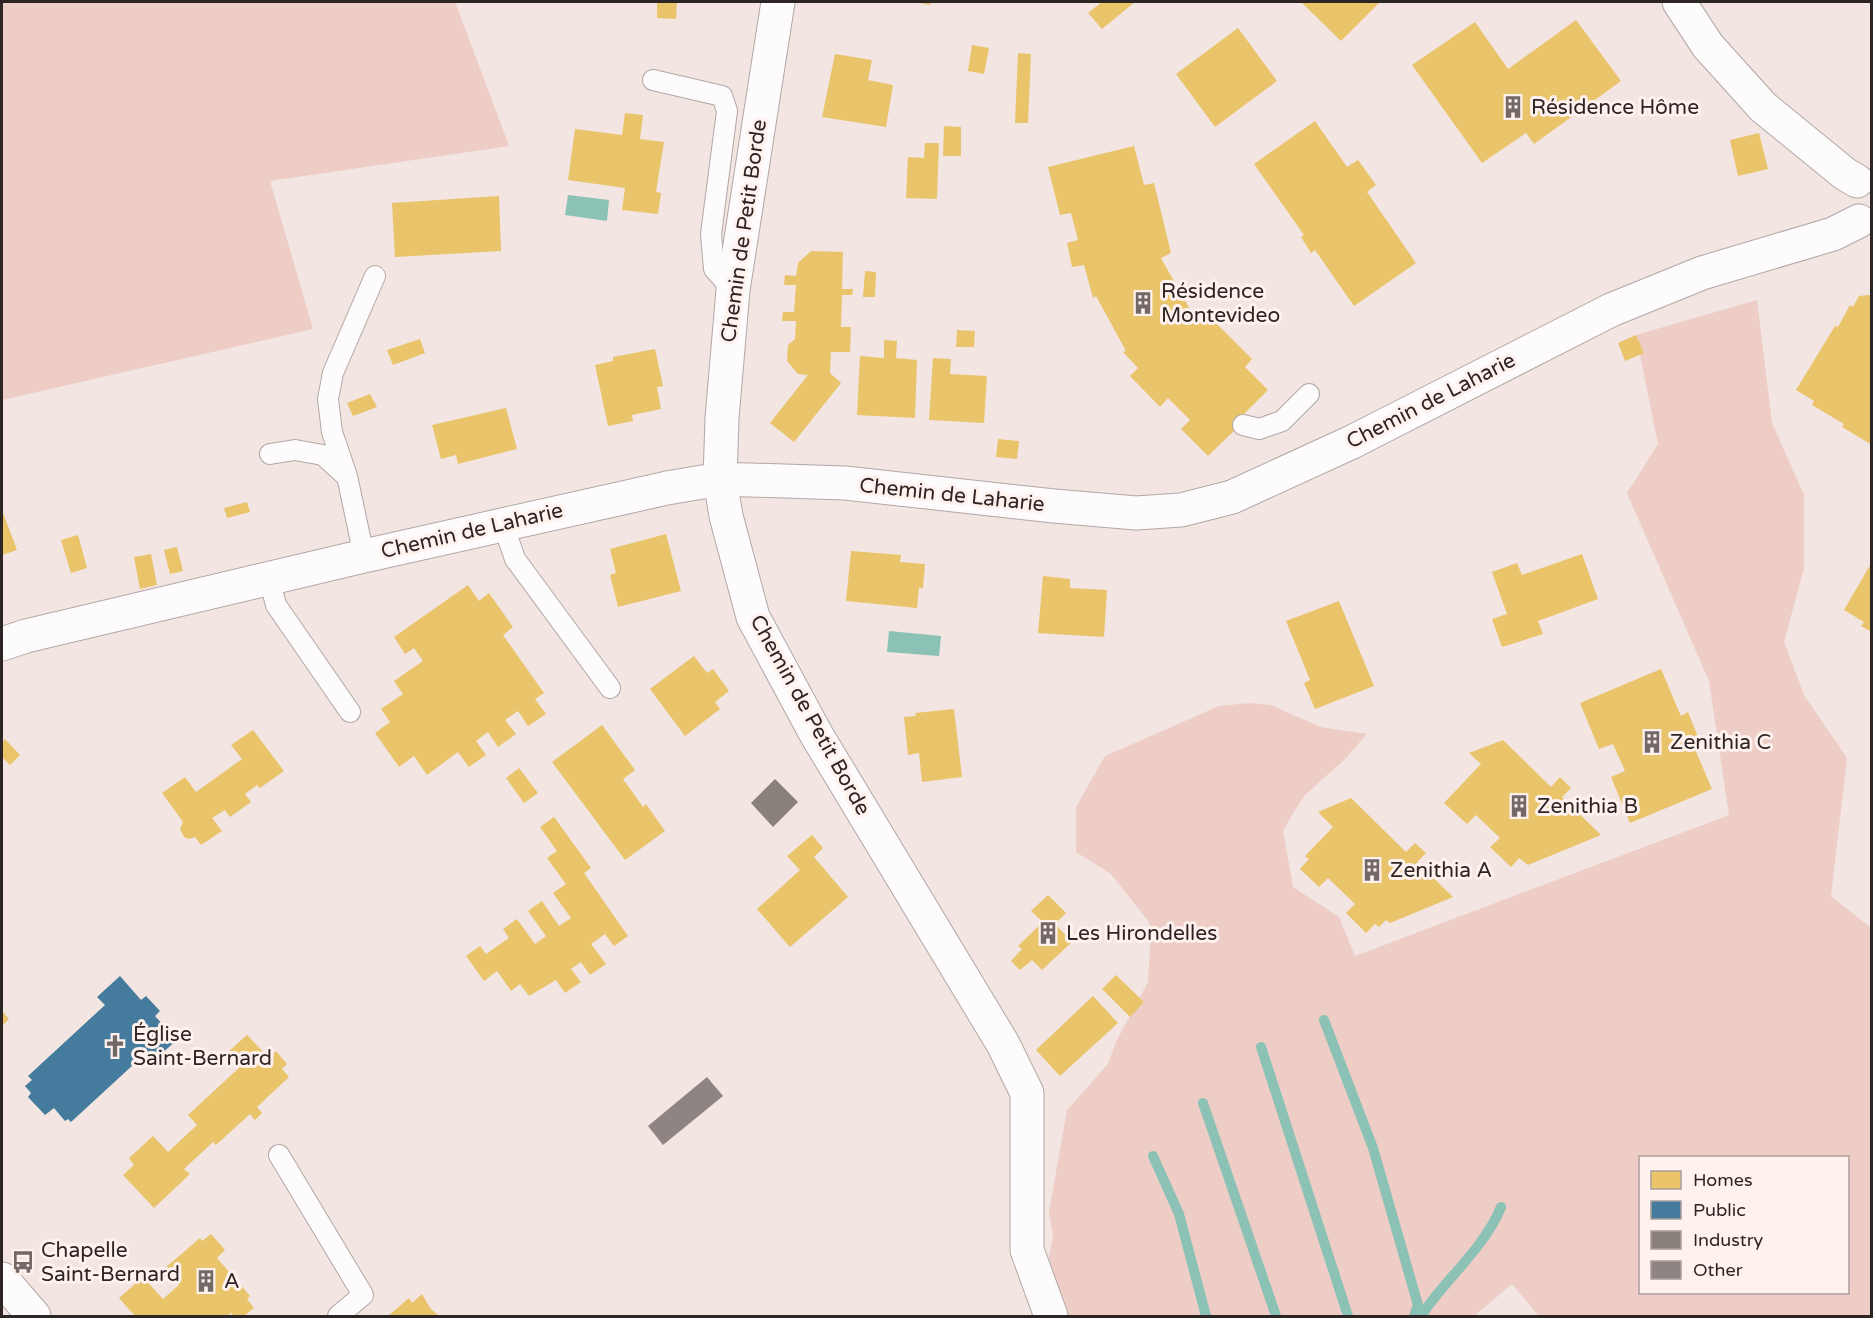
<svg xmlns="http://www.w3.org/2000/svg" width="1873" height="1318" font-family="'Varela Round',sans-serif">
<rect width="100%" height="100%" fill="#f2e5e2"/>
<path fill="#edcdc5" fill-rule="evenodd" d="M 2,2 L 455,2 L 509,146 L 270,181 L 313,329 L 2,400 Z
M 1757,300 L 1772,423 L 1804,495 L 1804,568 L 1784,642 L 1804,695 L 1847,758 L 1831,896 L 1871,928 L 1871,1316 L 1539,1316 L 1512,1284 L 1474,1316 L 1069,1316 L 1061,1302 L 1049,1257 L 1053,1236 L 1049,1212 L 1067,1110 L 1108,1064 L 1116,1042 L 1148,982 L 1150,949 L 1149,922 L 1111,874 L 1076,852 L 1076,807 L 1105,756 L 1219,706 L 1250,703 L 1271,705 L 1320,727 L 1367,734 L 1345,759 L 1304,796 L 1283,830 L 1293,887 L 1339,917 L 1355,956 L 1729,815 L 1709,681 L 1627,493 L 1658,444 L 1636,335 ZM 1640,1158 L 1848,1158 L 1848,1292 L 1640,1292 Z"/>
<path fill="#8cc1b5" d="M 568,195 L 609,200 L 607,221 L 565,215 Z
M 889,631 L 941,636 L 939,656 L 887,652 Z"/>
<path fill="#e9c46a" d="M 657,2 L 677,2 L 676,19 L 657,18 Z
M 915,2 L 930,2 L 930,5 Z
M 1102,2 L 1135,2 L 1102,29 L 1088,13 Z
M 1301,2 L 1380,2 L 1341,41 Z
M 1576,20 L 1621,81 L 1534,144 L 1526,133 L 1482,163 L 1412,65 L 1475,22 L 1508,69 Z
M 1238,28 L 1277,81 L 1215,127 L 1176,74 Z
M 972,45 L 989,48 L 984,74 L 968,71 Z
M 1018,53 L 1031,54 L 1028,123 L 1015,123 Z
M 835,54 L 872,60 L 868,80 L 893,85 L 886,127 L 822,117 Z
M 625,113 L 643,115 L 640,139 L 664,142 L 656,192 L 661,193 L 658,214 L 622,210 L 625,188 L 568,180 L 575,129 L 622,135 Z
M 1315,121 L 1347,167 L 1358,160 L 1376,185 L 1367,192 L 1416,263 L 1354,306 L 1315,250 L 1311,253 L 1301,237 L 1304,235 L 1254,164 Z
M 944,126 L 961,127 L 961,156 L 943,156 Z
M 1759,133 L 1768,169 L 1738,176 L 1730,140 Z
M 925,143 L 939,143 L 937,199 L 906,198 L 908,157 L 924,158 Z
M 1134,146 L 1144,185 L 1154,183 L 1171,253 L 1161,258 L 1192,313 L 1201,308 L 1252,359 L 1245,367 L 1268,390 L 1234,424 L 1237,428 L 1208,456 L 1181,429 L 1190,420 L 1168,398 L 1160,407 L 1130,376 L 1138,368 L 1123,352 L 1126,351 L 1096,296 L 1093,298 L 1084,265 L 1072,267 L 1067,243 L 1078,240 L 1071,213 L 1060,215 L 1048,167 Z
M 499,196 L 501,251 L 395,257 L 392,203 Z
M 811,251 L 843,252 L 842,289 L 853,289 L 852,295 L 842,295 L 841,327 L 851,327 L 850,352 L 831,352 L 830,373 L 841,383 L 794,442 L 770,423 L 808,375 L 798,374 L 787,361 L 788,345 L 795,339 L 796,321 L 782,321 L 783,312 L 794,312 L 796,285 L 784,285 L 785,275 L 796,276 L 798,263 Z
M 865,271 L 876,272 L 875,297 L 863,297 Z
M 1869,295 L 1872,297 L 1872,445 L 1842,427 L 1844,424 L 1812,405 L 1814,401 L 1796,390 L 1835,326 L 1838,327 L 1850,305 L 1853,307 L 1859,296 Z
M 957,330 L 975,331 L 974,347 L 956,347 Z
M 1636,335 L 1644,353 L 1625,361 L 1618,343 Z
M 420,339 L 425,353 L 393,365 L 387,350 Z
M 884,340 L 897,341 L 896,358 L 917,360 L 915,418 L 857,415 L 860,356 L 884,358 Z
M 655,349 L 663,386 L 657,387 L 661,409 L 632,415 L 633,421 L 608,426 L 595,365 L 613,361 L 613,357 Z
M 933,358 L 951,359 L 950,374 L 987,376 L 984,423 L 929,420 Z
M 370,394 L 377,407 L 353,416 L 347,403 Z
M 506,408 L 517,449 L 458,464 L 456,455 L 441,459 L 432,425 Z
M 998,439 L 1019,441 L 1017,459 L 996,457 Z
M 247,502 L 250,512 L 227,518 L 224,508 Z
M 2,510 L 17,550 L 2,555 Z
M 666,534 L 681,591 L 618,607 L 610,575 L 616,573 L 610,549 Z
M 78,535 L 87,568 L 71,573 L 61,540 Z
M 177,547 L 183,571 L 170,574 L 164,550 Z
M 851,551 L 901,555 L 900,562 L 925,564 L 923,588 L 919,588 L 917,608 L 846,601 Z
M 151,554 L 157,585 L 140,589 L 134,557 Z
M 1582,554 L 1598,599 L 1538,621 L 1543,634 L 1502,647 L 1492,619 L 1507,614 L 1492,572 L 1517,563 L 1522,575 Z
M 1872,562 L 1872,632 L 1861,626 L 1864,622 L 1844,610 Z
M 1043,576 L 1070,579 L 1070,588 L 1107,590 L 1104,637 L 1038,633 Z
M 468,585 L 479,601 L 489,593 L 513,627 L 503,635 L 544,693 L 535,699 L 546,714 L 528,726 L 518,711 L 505,720 L 516,734 L 498,747 L 488,732 L 476,741 L 486,755 L 469,767 L 458,752 L 427,775 L 414,756 L 399,767 L 375,733 L 390,722 L 381,709 L 403,694 L 394,681 L 423,661 L 414,648 L 405,654 L 394,637 Z
M 1339,601 L 1374,686 L 1315,709 L 1304,683 L 1310,680 L 1286,621 Z
M 694,656 L 707,673 L 713,669 L 729,691 L 715,702 L 720,709 L 685,736 L 650,689 Z
M 1661,669 L 1681,716 L 1688,712 L 1698,737 L 1691,740 L 1712,789 L 1630,823 L 1611,777 L 1625,771 L 1613,744 L 1599,749 L 1580,703 Z
M 954,709 L 962,777 L 922,782 L 919,753 L 908,755 L 904,717 L 916,716 L 915,713 Z
M 602,725 L 635,770 L 623,779 L 643,807 L 646,804 L 665,831 L 625,860 L 552,762 Z
M 253,730 L 284,771 L 260,788 L 257,785 L 245,794 L 251,802 L 230,817 L 225,810 L 212,818 L 222,831 L 201,845 L 195,837 L 189,839 L 184,837 L 180,829 L 183,822 L 162,793 L 185,777 L 196,792 L 242,759 L 231,745 Z
M 5,739 L 20,755 L 10,765 L 2,757 L 2,743 Z
M 1503,740 L 1551,787 L 1560,777 L 1571,788 L 1562,797 L 1601,835 L 1528,865 L 1519,858 L 1511,867 L 1490,847 L 1500,838 L 1476,815 L 1467,824 L 1444,803 L 1481,764 L 1469,753 Z
M 519,768 L 538,793 L 524,803 L 506,778 Z
M 1351,798 L 1406,852 L 1415,843 L 1426,853 L 1417,862 L 1453,897 L 1390,923 L 1386,920 L 1379,927 L 1375,924 L 1366,933 L 1346,913 L 1355,904 L 1328,878 L 1319,887 L 1300,869 L 1309,859 L 1305,856 L 1333,827 L 1318,812 Z
M 554,817 L 591,868 L 584,873 L 628,936 L 614,946 L 605,934 L 591,944 L 606,964 L 590,975 L 581,962 L 571,969 L 581,982 L 565,993 L 556,980 L 529,996 L 520,984 L 511,991 L 497,971 L 484,981 L 466,956 L 480,946 L 486,954 L 509,938 L 503,929 L 517,919 L 535,944 L 546,936 L 528,911 L 542,901 L 559,926 L 571,918 L 553,893 L 566,884 L 547,858 L 557,851 L 540,827 Z
M 812,835 L 823,848 L 814,857 L 848,897 L 790,947 L 757,909 L 800,870 L 787,856 Z
M 1048,895 L 1066,913 L 1055,924 L 1072,942 L 1042,970 L 1032,960 L 1020,970 L 1011,961 L 1022,949 L 1018,946 L 1043,922 L 1031,911 Z
M 1116,975 L 1144,1002 L 1130,1017 L 1102,989 Z
M 1093,996 L 1118,1023 L 1060,1076 L 1036,1050 Z
M 2,1011 L 9,1019 L 2,1026 Z
M 247,1035 L 269,1058 L 276,1051 L 287,1064 L 282,1069 L 289,1077 L 257,1107 L 262,1113 L 255,1120 L 250,1114 L 216,1145 L 213,1142 L 184,1169 L 190,1174 L 154,1208 L 123,1175 L 134,1165 L 129,1158 L 153,1136 L 168,1152 L 197,1125 L 188,1115 L 241,1066 L 228,1052 Z
M 211,1234 L 225,1250 L 217,1258 L 250,1296 L 247,1299 L 254,1308 L 244,1316 L 234,1316 L 231,1313 L 227,1316 L 135,1316 L 119,1298 L 143,1277 L 163,1299 L 179,1285 L 165,1268 L 200,1238 L 202,1241 Z
M 422,1294 L 430,1308 L 439,1316 L 388,1316 L 409,1298 L 412,1303 Z"/>
<path fill="#457b9d" d="M 120,976 L 141,1000 L 146,996 L 160,1011 L 155,1016 L 177,1040 L 153,1061 L 146,1053 L 71,1122 L 68,1119 L 65,1121 L 54,1108 L 45,1115 L 28,1097 L 31,1093 L 25,1086 L 32,1080 L 28,1076 L 105,1005 L 97,997 Z"/>
<path fill="#8a817c" d="M 775,779 L 798,802 L 773,827 L 751,803 Z"/>
<g fill="none" stroke-linecap="round" stroke-linejoin="round">
<path stroke="#8cc1b5" stroke-width="10" d="M 1324,1020 L 1373,1148 L 1418,1305 L 1414,1316
M 1261,1047 L 1348,1316
M 1203,1103 L 1276,1316
M 1153,1156 L 1179,1214 L 1206,1316
M 1421,1316 C 1445,1279 1484,1249 1501,1207"/>
</g>
<path fill="#8e8583" d="M 707,1077 L 723,1096 L 663,1145 L 648,1126 Z"/>
<g fill="none" stroke-linecap="round" stroke-linejoin="round">
<g stroke="#b1a8a6" stroke-width="22">
<path id="service" d="M 653,80 L 722,96 L 727,111 L 711,234 L 714,269 L 733,290
M 1243,425 L 1259,429 L 1282,421 L 1309,394
M 270,454 L 295,450 L 323,455 L 345,475
M 503,524 L 515,559 L 610,688
M 364,556 L 347,476 L 332,432 L 328,399 L 333,373 L 375,276
M 269,578 L 276,605 L 350,712
M 279,1155 L 363,1295 L 338,1316"/>
</g>
<g stroke="#b1a8a6" stroke-width="35">
<path id="minor" d="M 778,2 L 733,290 L 722,418 L 720,479 L 726,516 L 753,617 L 816,734 L 1003,1044 L 1027,1093 L 1027,1250 L 1051,1316
M 1679,2 L 1708,46 L 1763,107 L 1845,174 L 1857,181
M 2,644 L 26,636 L 364,556 L 667,488 L 720,479 L 845,483 L 1054,506 L 1136,513 L 1181,510 L 1232,497 L 1352,442 L 1611,310 L 1702,273 L 1833,234 L 1859,221"/>
</g>
<g stroke="#b1a8a6" stroke-width="35">
<path id="tertiary" d="M 2,1279 L 34,1316"/>
</g>
<use href="#service" stroke="#fdfbfb" stroke-width="20"/>
<use href="#minor" stroke="#fdfbfb" stroke-width="33"/>
<use href="#tertiary" stroke="#fdfbfb" stroke-width="33"/>
</g>
<defs>
<g id="building-bare" transform="scale(1.8)"><path d="M-4-6H4V6H1V3H-1V6H-4ZM-2.5-4.3h1.7v1.8h-1.7ZM.8-4.3h1.7v1.8H.8ZM-2.5-1h1.7V.8h-1.7ZM.8-1h1.7V.8H.8Z" fill="#726866" stroke="#fff1ee" stroke-width="2.5" paint-order="stroke"/></g>
<g id="church-bare" transform="scale(1.8)"><path d="M-1.2-6h2.4v3.5h3.3v2.4h-3.3V6h-2.4V-.1h-3.3v-2.4h3.3Z" fill="#726866" stroke="#fff1ee" stroke-width="2.5" paint-order="stroke"/></g>
<g id="bus-bare" transform="scale(1.8)"><path d="M-5-6H5V4H4V6H2V4H-2V6H-4V4H-5ZM-3.5-4V0h7V-4ZM-3.5 1.2v1.5H-2V1.2ZM2 1.2v1.5H3.5V1.2Z" fill="#726866" stroke="#fff1ee" stroke-width="2.5" paint-order="stroke"/></g>
</defs>
<g fill-rule="evenodd">
<use href="#building-bare" x="1513" y="107"/>
<use href="#building-bare" x="1143" y="303"/>
<use href="#building-bare" x="1652" y="742"/>
<use href="#building-bare" x="1519" y="806"/>
<use href="#building-bare" x="1372" y="870"/>
<use href="#building-bare" x="1048" y="933"/>
<use href="#church-bare" x="115" y="1046"/>
<use href="#bus-bare" x="23" y="1262"/>
<use href="#building-bare" x="206" y="1281"/>
</g>
<g text-anchor="middle" dominant-baseline="central" stroke-width="6" stroke-linejoin="round" paint-order="stroke">
<g font-size="21" fill="#2d2523" stroke="#fff1ee" text-anchor="start">
<text x="1531" y="107">Résidence Hôme</text>
<text x="1161" y="291">Résidence<tspan x="1161" dy="24">Montevideo</tspan></text>
<text x="1670" y="742">Zenithia C</text>
<text x="1537" y="806">Zenithia B</text>
<text x="1390" y="870">Zenithia A</text>
<text x="1066" y="933">Les Hirondelles</text>
<text x="133" y="1034">Église<tspan x="133" dy="24">Saint-Bernard</tspan></text>
<text x="41" y="1250">Chapelle<tspan x="41" dy="24">Saint-Bernard</tspan></text>
<text x="224" y="1281">A</text>
</g>
<g font-size="21" fill="#2d2523" stroke="#fff1ee">
<text transform="translate(744 231) rotate(-82)">Chemin de Petit Borde</text>
<text transform="translate(1431 401) rotate(-27)">Chemin de Laharie</text>
<text transform="translate(952 495) rotate(6)">Chemin de Laharie</text>
<text transform="translate(472 531) rotate(-13)">Chemin de Laharie</text>
<text transform="translate(810 715) rotate(61)">Chemin de Petit Borde</text>
</g>
</g>
<rect width="1873" height="1318" fill="none" stroke="#2d2523" stroke-width="6"/>
<rect x="1639" y="1156" width="210" height="138" fill="#fff1ee" stroke="#ab9f9d" stroke-width="1.5"/>
<rect x="1651" y="1171" width="30" height="18" fill="#e9c46a" stroke="#ab9f9d" stroke-width="1.5"/>
<text x="1693" y="1186" font-size="18" fill="#2d2523">Homes</text>
<rect x="1651" y="1201" width="30" height="18" fill="#457b9d" stroke="#ab9f9d" stroke-width="1.5"/>
<text x="1693" y="1216" font-size="18" fill="#2d2523">Public</text>
<rect x="1651" y="1231" width="30" height="18" fill="#8a817c" stroke="#ab9f9d" stroke-width="1.5"/>
<text x="1693" y="1246" font-size="18" fill="#2d2523">Industry</text>
<rect x="1651" y="1261" width="30" height="18" fill="#8e8583" stroke="#ab9f9d" stroke-width="1.5"/>
<text x="1693" y="1276" font-size="18" fill="#2d2523">Other</text>
</svg>
